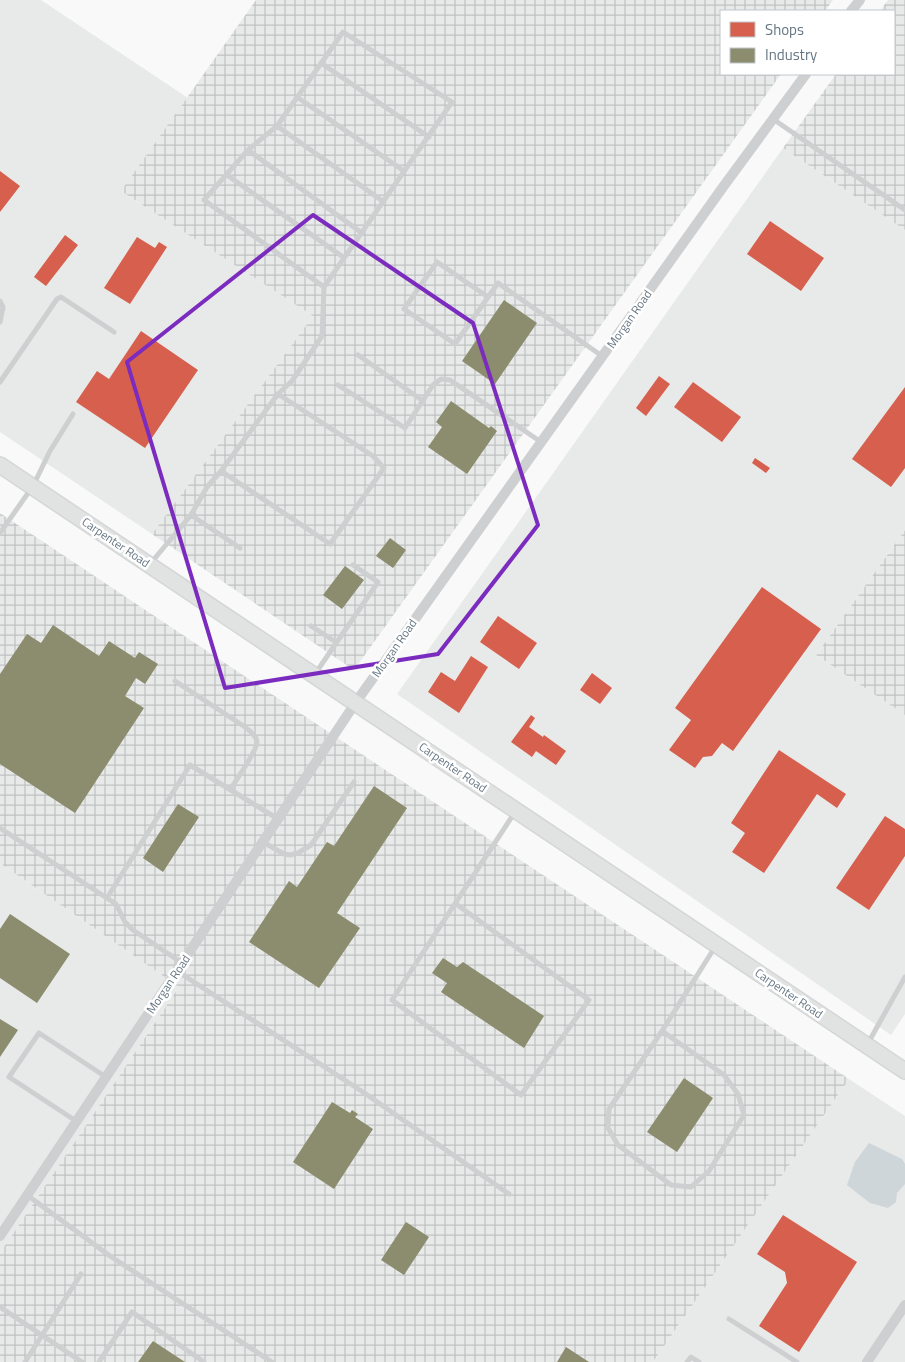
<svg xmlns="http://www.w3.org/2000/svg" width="905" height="1362" font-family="'Titillium Web',sans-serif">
<defs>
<pattern id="industrial-grid" width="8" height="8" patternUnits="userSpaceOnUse" patternTransform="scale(1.25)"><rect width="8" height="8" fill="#e8e9e9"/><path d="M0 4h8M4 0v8" fill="none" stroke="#c0c1c2"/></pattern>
</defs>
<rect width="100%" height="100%" fill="#f9f9f9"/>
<path fill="#e8e9e9" d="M 0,0 L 41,0 L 188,98 L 121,191 L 313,316 L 152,534 L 0,432 Z
M 783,148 L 905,230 L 905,530 L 816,655 L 905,715 L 905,1014 L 891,1035 L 397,694 Z
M 0,863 L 179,987 L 0,1253 Z
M 849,1079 L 905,1116 L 905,1362 L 653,1362 Z"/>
<path fill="url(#industrial-grid)" d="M 256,0 L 833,0 L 825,11 L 721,11 L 721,74 L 781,74 L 354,670 L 152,534 L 313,316 L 121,191 Z
M 888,0 L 905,0 L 905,230 L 783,148 L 836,74 L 894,74 L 894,11 L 880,11 Z
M 0,513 L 849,1079 L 653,1362 L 0,1362 L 0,1253 L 179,987 L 0,863 Z
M 905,530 L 905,715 L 816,655 Z"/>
<path fill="#ced6d9" d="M 869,1143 L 902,1159 L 905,1164 L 905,1184 L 897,1193 L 896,1202 L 888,1208 L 870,1203 L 847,1185 L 855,1162 Z"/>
<path fill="#d6604d" d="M 0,171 L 20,186 L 0,212 Z
M 770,221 L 824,258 L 801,291 L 747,254 Z
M 65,235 L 78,245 L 46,286 L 34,277 Z
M 137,237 L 155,248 L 159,242 L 167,247 L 130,304 L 104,288 Z
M 141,331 L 198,370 L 145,448 L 76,402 L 97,371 L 109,379 Z
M 659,376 L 670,384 L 646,416 L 636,408 Z
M 693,382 L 741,417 L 722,442 L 674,407 Z
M 905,387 L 905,468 L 891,487 L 852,459 Z
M 755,458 L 770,468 L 766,473 L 752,463 Z
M 762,587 L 821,629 L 733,751 L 722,743 L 712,756 L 703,757 L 695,768 L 669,750 L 691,720 L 675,708 Z
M 498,616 L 537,643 L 519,669 L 480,642 Z
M 471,656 L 488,667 L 459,713 L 428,692 L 441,672 L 455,681 Z
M 592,673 L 612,688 L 600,704 L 580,690 Z
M 531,715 L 535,718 L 529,727 L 543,737 L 544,735 L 566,751 L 556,765 L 536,751 L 532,757 L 511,742 Z
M 779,750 L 846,794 L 837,808 L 817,794 L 764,873 L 732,852 L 745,833 L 731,823 Z
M 885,816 L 905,829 L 905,856 L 869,910 L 836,888 Z
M 783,1215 L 857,1262 L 799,1352 L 759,1326 L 787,1283 L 785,1272 L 757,1254 Z"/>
<path fill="#8c8c6e" d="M 504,300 L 537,323 L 495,384 L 462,361 Z
M 451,401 L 489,428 L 491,426 L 497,431 L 467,474 L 428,447 L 442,427 L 436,422 Z
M 390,538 L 406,550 L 393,568 L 376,556 Z
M 345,566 L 364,580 L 342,609 L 323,595 Z
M 53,625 L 99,656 L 109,641 L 135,658 L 139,652 L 158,664 L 145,684 L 136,678 L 125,696 L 144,708 L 75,813 L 0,764 L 0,674 L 27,634 L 41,643 Z
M 374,786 L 407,808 L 337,913 L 360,928 L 319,988 L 249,942 L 289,881 L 297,887 L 327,842 L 334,846 Z
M 178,804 L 199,817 L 163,872 L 143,858 Z
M 10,914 L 70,954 L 37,1003 L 0,978 L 0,929 Z
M 443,958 L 457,967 L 463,962 L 544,1016 L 524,1048 L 441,992 L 447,983 L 432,973 Z
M 0,1019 L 18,1030 L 0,1057 Z
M 684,1078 L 713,1098 L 677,1152 L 647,1132 Z
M 332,1102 L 350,1113 L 352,1110 L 358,1114 L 355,1117 L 373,1129 L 334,1189 L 293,1162 Z
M 406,1222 L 429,1237 L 404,1275 L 381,1260 Z
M 153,1341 L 185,1362 L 138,1362 Z
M 566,1347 L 589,1362 L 557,1362 Z"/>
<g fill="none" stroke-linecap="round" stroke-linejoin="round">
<g stroke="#d5d6d7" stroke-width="18">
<path id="secondary" d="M 0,465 L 905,1071"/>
</g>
<path stroke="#cecfd0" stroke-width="5" d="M 321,63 L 429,137
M 297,97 L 404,171
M 773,119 L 905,210
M 277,126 L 384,202
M 248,150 L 204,200 L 324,287
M 227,175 L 343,257
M 488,297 L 437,262 L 404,309 L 455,344 L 498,283 L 602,356
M 0,301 L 3,307 L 0,322
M 358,355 L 423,401
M 0,382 L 57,299 L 61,297 L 114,332
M 338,385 L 405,428 L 433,385 L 441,379 L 450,380 L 541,442
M 221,471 L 330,544 L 384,468 L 373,456 L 278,394
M 191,515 L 240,548
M 0,533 L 33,486 L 50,451 L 73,414
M 150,564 L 191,515 L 207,487 L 221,471 L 278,394 L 292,381 L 322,336 L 324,287 L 452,102 L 343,32 L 277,126 L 248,150 L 362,233
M 311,626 L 336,642
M 315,674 L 378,582 L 353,565
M 175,681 L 245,727 C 250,731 257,736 257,743 C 256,752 236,780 230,790
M 0,828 L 116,904 L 125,922 L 133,930 L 182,963
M 263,842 L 284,854 L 290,855 L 298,853 L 311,845 L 354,782
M 107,898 L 190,765 L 278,819
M 456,904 L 589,1000 L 521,1095 L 392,1000 L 515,812
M 177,971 L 363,1092 L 509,1194
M 662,1031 L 724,1075 L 738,1094 L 744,1115 L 709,1171 L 691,1187 L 671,1185 L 618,1145 L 608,1128 L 609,1109 L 662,1031 L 715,947
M 867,1045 L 905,977
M 76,1121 L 9,1077 L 39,1033 L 106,1077
M 27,1195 L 110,1256 L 272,1362
M 0,1307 L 82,1362
M 729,1319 L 797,1362
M 25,1362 L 81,1274
M 99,1362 L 132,1312 L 204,1362
M 687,1362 L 691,1357 L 699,1362"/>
<path stroke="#cecfd0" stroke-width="10" d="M 851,11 L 860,0
M 0,1236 L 356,702 L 723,187 L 806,74
M 867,1362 L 905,1305"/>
<use href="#secondary" stroke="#e1e2e2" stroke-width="15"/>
</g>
<path fill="none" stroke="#7b2cbf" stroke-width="4" stroke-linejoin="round" d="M 313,215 L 473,323 L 538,525 L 438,654 L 225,688 L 127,362 Z"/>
<g text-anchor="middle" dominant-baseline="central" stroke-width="5" stroke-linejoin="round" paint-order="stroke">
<g font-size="12" fill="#657683" stroke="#fff">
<text transform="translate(629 319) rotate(-55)">Morgan Road</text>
<text transform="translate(116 542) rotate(34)">Carpenter Road</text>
<text transform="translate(394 648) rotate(-55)">Morgan Road</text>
<text transform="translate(453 767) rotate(34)">Carpenter Road</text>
<text transform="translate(168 984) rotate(-56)">Morgan Road</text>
<text transform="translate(789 993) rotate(34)">Carpenter Road</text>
</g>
</g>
<rect x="720" y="10" width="175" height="65" fill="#ffffff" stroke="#c1c8cd"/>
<rect x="730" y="22" width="25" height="15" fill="#d6604d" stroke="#c1c8cd"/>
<text x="765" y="35" font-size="15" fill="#657683">Shops</text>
<rect x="730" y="48" width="25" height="15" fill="#8c8c6e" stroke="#c1c8cd"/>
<text x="765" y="60" font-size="15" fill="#657683">Industry</text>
</svg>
